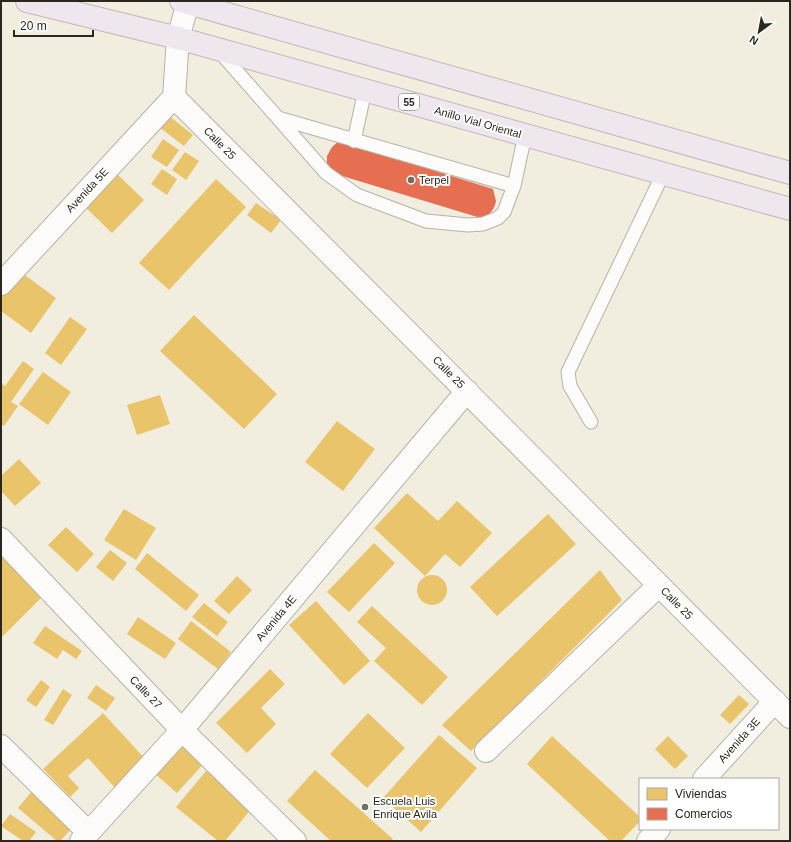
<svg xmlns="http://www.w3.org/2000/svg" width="791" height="842" font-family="Helvetica,sans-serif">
<rect width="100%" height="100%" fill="#f1eee0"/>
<path fill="#e9c46a" d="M 168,115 L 193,135 L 184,146 L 159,127 Z
M 163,139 L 179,150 L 167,167 L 151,157 Z
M 185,152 L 199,161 L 186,180 L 172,170 Z
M 162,169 L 177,179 L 167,195 L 151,184 Z
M 113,170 L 144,200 L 112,233 L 81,203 Z
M 216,179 L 246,207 L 169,290 L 139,263 Z
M 256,203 L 281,220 L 271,233 L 247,215 Z
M 18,270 L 56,298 L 31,333 L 1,311 L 1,293 Z
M 194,315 L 277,394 L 244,429 L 160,351 Z
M 70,317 L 87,329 L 61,365 L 45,353 Z
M 23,361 L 34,369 L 11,402 L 18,406 L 4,426 L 1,424 L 1,383 L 5,386 Z
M 43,372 L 71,392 L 48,425 L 19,404 Z
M 160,395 L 170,424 L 137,435 L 127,405 Z
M 337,421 L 375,449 L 343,491 L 305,462 Z
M 19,459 L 41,483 L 15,506 L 1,491 L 1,476 Z
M 407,493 L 438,521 L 457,501 L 492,533 L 460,567 L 445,554 L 425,576 L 374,528 Z
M 124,509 L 156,528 L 136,560 L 104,540 Z
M 548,514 L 576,544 L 497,616 L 470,587 Z
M 66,527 L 94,554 L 77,572 L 48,545 Z
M 374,543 L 395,563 L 349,612 L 327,592 Z
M 1,547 L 47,592 L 1,638 Z
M 110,550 L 127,563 L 113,581 L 96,567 Z
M 147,553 L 199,595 L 186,611 L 135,569 Z
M 600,570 L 622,600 L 471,751 L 442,725 Z
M417 590a15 15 0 1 1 30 0a15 15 0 1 1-30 0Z
M 237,576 L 252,590 L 229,614 L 214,601 Z
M 316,601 L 370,661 L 344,685 L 289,625 Z
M 204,603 L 228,622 L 217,636 L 192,617 Z
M 372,606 L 448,677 L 422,705 L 374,661 L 386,648 L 357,622 Z
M 138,617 L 176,643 L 165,659 L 127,634 Z
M 191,621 L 231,652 L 218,669 L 178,639 Z
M 45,626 L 82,651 L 76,659 L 63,650 L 57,659 L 33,643 Z
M 270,669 L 285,684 L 261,708 L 276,724 L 247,753 L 216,723 Z
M 41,680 L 50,687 L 36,707 L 26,700 Z
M 96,685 L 115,698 L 106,711 L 87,698 Z
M 63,689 L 72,695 L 53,725 L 44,720 Z
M 739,695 L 749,704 L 730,724 L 720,715 Z
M 103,713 L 147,761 L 117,790 L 88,758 L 68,776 L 79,788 L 70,797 L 43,769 Z
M 368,713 L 405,748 L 367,788 L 330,754 Z
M 439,735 L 477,768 L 421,832 L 383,798 Z
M 552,736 L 640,817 L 640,821 L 621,841 L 610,841 L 527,764 Z
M 668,736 L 688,756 L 675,769 L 655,749 Z
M 184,740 L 206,761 L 177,793 L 154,773 Z
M 315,770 L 393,839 L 391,841 L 331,841 L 287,801 Z
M 206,771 L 252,808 L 225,841 L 218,841 L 176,807 Z
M 33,790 L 74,826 L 60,841 L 57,841 L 18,808 Z
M 10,814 L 36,832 L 29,841 L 23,841 L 1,826 Z"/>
<path fill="#e76f51" d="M 339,141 L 493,189 L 496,201 L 495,205 L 492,211 L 484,219 L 329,172 L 327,167 L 327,156 L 332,147 Z"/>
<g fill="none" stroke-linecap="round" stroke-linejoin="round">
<g stroke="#b6b3a8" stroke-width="15">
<path id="lane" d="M 219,51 L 326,173 L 357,195 L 426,221 L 468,225 L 483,224 L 498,218 L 504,212 L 514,186 L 525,135
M 278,118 L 514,186
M 354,141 L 365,90
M 591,422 L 570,386 L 568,372 L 663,174"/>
</g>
<g stroke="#b6b3a8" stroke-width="24">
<path id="street" d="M 188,3 L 178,38 L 174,97 L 790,717
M 1,284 L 174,97
M 1,539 L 182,730 L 295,841
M 1,746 L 88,832
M 486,751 L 659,585
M 704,779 L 775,701
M 81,841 L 182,730 L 467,391
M 648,841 L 659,829"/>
</g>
<g stroke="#c0b7b9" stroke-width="24">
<path id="highway" d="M 27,1 L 178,38 L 790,209
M 181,1 L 790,173"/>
</g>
<use href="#lane" stroke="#fdfcfa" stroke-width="13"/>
<use href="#street" stroke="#fdfcfa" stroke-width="22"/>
<use href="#highway" stroke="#eee7ee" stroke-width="22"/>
</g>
<g fill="#706d62" stroke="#fff" stroke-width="1.5">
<circle cx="411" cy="180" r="4"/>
<circle cx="365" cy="807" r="4"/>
</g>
<g text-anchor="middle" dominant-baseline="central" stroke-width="4" stroke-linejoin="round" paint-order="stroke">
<rect fill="#fff" stroke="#6a6862" stroke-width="1" x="399" y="94" width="20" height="16" rx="3"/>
<g font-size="10" font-weight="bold" fill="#2a281e">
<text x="409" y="102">55</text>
</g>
<g font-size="11" fill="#2a281e" stroke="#fff">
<text transform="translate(478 122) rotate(16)">Anillo Vial Oriental</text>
<text transform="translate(220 143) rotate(45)">Calle 25</text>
<text transform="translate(87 190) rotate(-47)">Avenida 5E</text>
<text transform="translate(449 372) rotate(45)">Calle 25</text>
<text transform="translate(677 603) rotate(45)">Calle 25</text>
<text transform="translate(276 618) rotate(-50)">Avenida 4E</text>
<text transform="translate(146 692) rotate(46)">Calle 27</text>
<text transform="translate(739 740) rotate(-48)">Avenida 3E</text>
</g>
<g font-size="11" fill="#2a281e" stroke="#fff" text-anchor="start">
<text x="419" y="180">Terpel</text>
<text x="373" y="801">Escuela Luis<tspan x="373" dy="13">Enrique Avila</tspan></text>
</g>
</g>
<rect width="791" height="842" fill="none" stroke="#2a281e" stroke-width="4"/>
<rect x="639" y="778" width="140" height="52" fill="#ffffff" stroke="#aaa9a5"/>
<rect x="647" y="788" width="20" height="12" fill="#e9c46a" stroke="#aaa9a5"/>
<text x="675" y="798" font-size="12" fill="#2a281e">Viviendas</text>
<rect x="647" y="808" width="20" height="12" fill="#e76f51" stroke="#aaa9a5"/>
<text x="675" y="818" font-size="12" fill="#2a281e">Comercios</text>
<g transform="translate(759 32) rotate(212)" stroke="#ffffff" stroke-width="3" paint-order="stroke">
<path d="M0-3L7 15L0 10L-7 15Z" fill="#2a281e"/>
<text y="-6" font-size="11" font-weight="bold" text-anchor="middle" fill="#2a281e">N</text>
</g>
<path d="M14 30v6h79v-6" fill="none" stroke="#2a281e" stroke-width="2"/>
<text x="20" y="30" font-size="12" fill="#2a281e" stroke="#ffffff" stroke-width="3" paint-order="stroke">20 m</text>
</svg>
